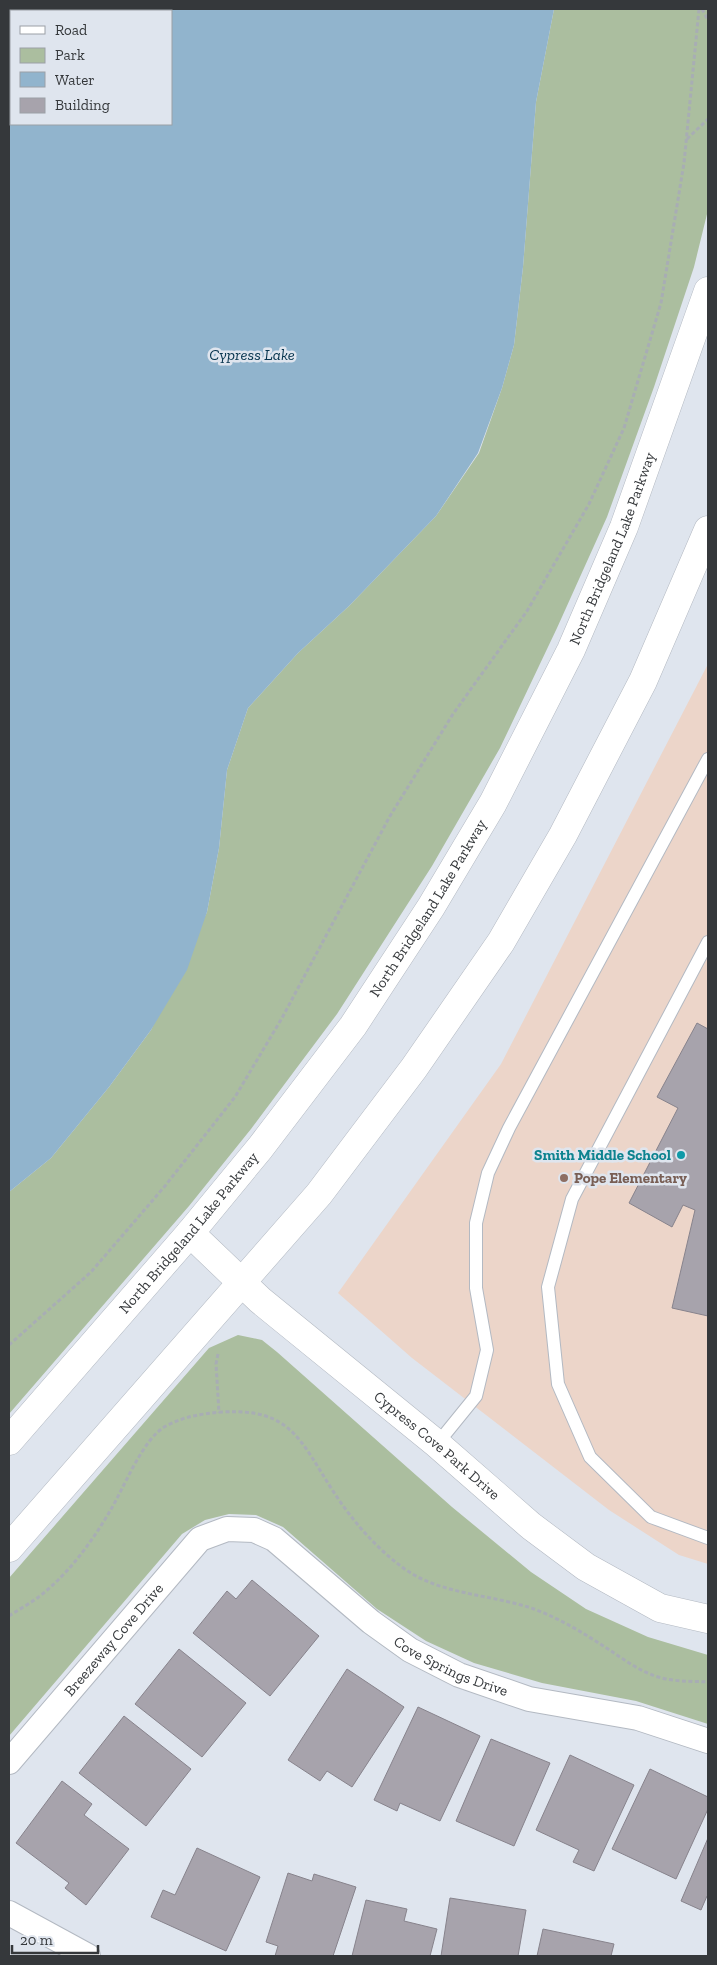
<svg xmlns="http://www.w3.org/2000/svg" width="717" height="1965" font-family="'Zilla Slab',serif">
<rect width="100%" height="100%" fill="#dfe5ee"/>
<path fill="#ecd5c9" d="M 708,664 L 708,1564 L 679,1555 L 609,1510 L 412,1358 L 338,1293 L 501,1064 Z"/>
<path fill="#abbe9f" d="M 554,9 L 708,9 L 708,210 L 694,267 L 654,387 L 607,517 L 557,628 L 500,748 L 432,866 L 337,1014 L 251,1129 L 189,1206 L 9,1414 L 9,1192 L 51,1158 L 109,1087 L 151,1030 L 207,912 L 219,848 L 227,770 L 248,708 L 298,653 L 349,606 L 436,516 L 479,453 L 502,388 L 514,345 L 523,267 L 536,102 Z
M 238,1335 L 262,1340 L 277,1352 L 452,1507 L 531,1572 L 586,1609 L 648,1637 L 708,1655 L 708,1724 L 636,1701 L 542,1683 L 474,1663 L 426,1641 L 377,1609 L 283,1527 L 256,1515 L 229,1514 L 205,1520 L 182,1534 L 9,1736 L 9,1578 L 209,1348 Z"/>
<path fill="#91b4cd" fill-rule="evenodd" d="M 9,9 L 554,9 L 536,102 L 523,267 L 514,345 L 502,388 L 478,453 L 436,516 L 349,606 L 298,653 L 248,708 L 227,770 L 219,848 L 207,912 L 187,970 L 151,1030 L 109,1087 L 51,1158 L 9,1192 ZM 11,11 L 171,11 L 171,124 L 11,124 Z"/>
<path fill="#a7a3ac" stroke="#87838c" d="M 697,1023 L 708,1029 L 708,1316 L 672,1308 L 695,1210 L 683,1205 L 672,1227 L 629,1203 L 678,1108 L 657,1097 Z
M 252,1580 L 319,1636 L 270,1696 L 193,1633 L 227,1591 L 236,1599 Z
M 179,1649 L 246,1703 L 202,1757 L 135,1704 Z
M 347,1669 L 404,1707 L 352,1787 L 327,1771 L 320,1781 L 288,1760 Z
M 418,1707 L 480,1736 L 440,1821 L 400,1803 L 397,1811 L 374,1800 Z
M 124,1716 L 191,1769 L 146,1826 L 79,1773 Z
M 491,1739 L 550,1763 L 514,1846 L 456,1821 Z
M 570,1755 L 634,1785 L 594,1871 L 573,1862 L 579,1850 L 536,1830 Z
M 650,1769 L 708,1797 L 708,1809 L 676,1879 L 612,1849 Z
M 62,1781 L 92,1804 L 84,1815 L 129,1849 L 86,1905 L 65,1888 L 69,1883 L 16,1843 Z
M 708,1838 L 708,1897 L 707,1896 L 701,1910 L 681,1901 Z
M 197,1848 L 260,1877 L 226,1951 L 151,1917 L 163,1890 L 175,1895 Z
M 288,1873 L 312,1881 L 314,1874 L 356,1887 L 333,1956 L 275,1956 L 278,1946 L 266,1942 Z
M 450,1898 L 526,1910 L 518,1956 L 441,1956 Z
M 366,1900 L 407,1909 L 404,1921 L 437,1929 L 430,1956 L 352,1956 Z
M 543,1929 L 614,1944 L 611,1956 L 537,1956 Z"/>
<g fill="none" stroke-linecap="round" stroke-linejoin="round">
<g stroke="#b3b9c2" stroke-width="14">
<path id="service" d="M 708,942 L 572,1199 L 548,1287 L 558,1384 L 590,1457 L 651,1517 L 708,1538
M 437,1444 L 476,1396 L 487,1350 L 476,1288 L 476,1223 L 488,1173 L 509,1128 L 708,759"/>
</g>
<g stroke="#b3b9c2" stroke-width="26">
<g id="minor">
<path id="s1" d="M 9,1762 L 200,1539 L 227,1529 L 254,1530 L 274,1539 L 371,1622 L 410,1650 L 459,1675 L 529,1699 L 638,1718 L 708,1741"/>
<path d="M 9,1913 L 88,1956"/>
</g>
</g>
<g stroke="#b3b9c2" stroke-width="29">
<g id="tertiary">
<path id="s2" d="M 190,1233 L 260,1300 L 437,1444 L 531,1526 L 586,1567 L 660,1608 L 708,1619"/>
</g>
</g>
<g stroke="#b3b9c2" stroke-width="29">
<g id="secondary">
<path id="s3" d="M 9,1441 L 190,1233 L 260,1148 L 353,1026 L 431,907 L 493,803 L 571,650 L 624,527 L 708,291"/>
<path d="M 9,1548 L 319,1194 L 414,1068 L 501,942 L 563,835 L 643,681 L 708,530"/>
</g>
</g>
<path stroke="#a8adb4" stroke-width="3" stroke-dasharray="4 2.5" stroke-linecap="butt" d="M 702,9 L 708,20
M 687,139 L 708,119
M 9,1345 L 91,1272 L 165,1186 L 235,1097 L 282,1018 L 390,816 L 453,714 L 527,611 L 589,504 L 624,428 L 661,303 L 684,163 L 699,9
M 218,1354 L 216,1364 L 219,1413
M 9,1616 C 21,1608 35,1601 46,1591 C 72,1569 93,1540 110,1511 C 124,1488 143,1438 166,1426 C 185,1416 201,1414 222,1412 C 291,1408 300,1440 333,1491 C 351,1519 375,1547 402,1567 C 439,1595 491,1594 534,1609 C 561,1619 585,1634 608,1649 C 623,1659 638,1670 655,1676 C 672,1682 690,1681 708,1682"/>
<use href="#service" stroke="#fff" stroke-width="12"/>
<use href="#minor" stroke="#fff" stroke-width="24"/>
<use href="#tertiary" stroke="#fff" stroke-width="28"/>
<use href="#secondary" stroke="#fff" stroke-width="28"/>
</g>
<circle fill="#0f9aa8" stroke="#dfe5ee" stroke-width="2" cx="681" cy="1155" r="5"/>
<circle fill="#8d6e63" stroke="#dfe5ee" stroke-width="2" cx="564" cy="1178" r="5"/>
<g text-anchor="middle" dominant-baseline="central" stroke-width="5" stroke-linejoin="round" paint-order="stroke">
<g font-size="15" fill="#35383b" stroke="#dfe5ee">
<text stroke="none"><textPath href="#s3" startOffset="1084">North Bridgeland Lake Parkway</textPath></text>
<text stroke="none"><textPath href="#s3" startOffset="679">North Bridgeland Lake Parkway</textPath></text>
<text stroke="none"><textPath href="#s3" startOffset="275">North Bridgeland Lake Parkway</textPath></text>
<text stroke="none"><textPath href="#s2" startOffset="326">Cypress Cove Park Drive</textPath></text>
<text stroke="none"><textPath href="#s1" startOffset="161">Breezeway Cove Drive</textPath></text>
<text stroke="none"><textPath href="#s1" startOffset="591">Cove Springs Drive</textPath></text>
</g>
<g font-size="15" font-weight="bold" fill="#0d838f" stroke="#dfe5ee" text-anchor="end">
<text x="671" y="1155">Smith Middle School</text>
</g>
<g font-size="15" font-weight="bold" fill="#785e54" stroke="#dfe5ee" text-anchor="start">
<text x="574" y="1178">Pope Elementary</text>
</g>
<g font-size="16" font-style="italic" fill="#05334d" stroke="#dfe5ee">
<text x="252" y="354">Cypress Lake</text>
</g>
</g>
<rect width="717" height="1965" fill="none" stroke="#35383b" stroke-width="20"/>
<rect x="10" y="10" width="162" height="115" fill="#dfe5ee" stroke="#9ba0a6"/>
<rect x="20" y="26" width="25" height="8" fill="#ffffff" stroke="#9ba0a6"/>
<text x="55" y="35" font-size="15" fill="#35383b">Road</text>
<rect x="20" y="48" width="25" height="15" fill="#abbe9f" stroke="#9ba0a6"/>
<text x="55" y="60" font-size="15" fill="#35383b">Park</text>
<rect x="20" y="72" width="25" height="15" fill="#91b4cd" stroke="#9ba0a6"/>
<text x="55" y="85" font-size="15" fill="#35383b">Water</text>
<rect x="20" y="98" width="25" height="15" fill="#a7a3ac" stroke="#9ba0a6"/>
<text x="55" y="110" font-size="15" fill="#35383b">Building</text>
<path d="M12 1945v8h86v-8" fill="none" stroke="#35383b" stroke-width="2.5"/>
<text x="20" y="1945" font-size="15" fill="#35383b" stroke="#dfe5ee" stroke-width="4" paint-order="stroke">20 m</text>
</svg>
